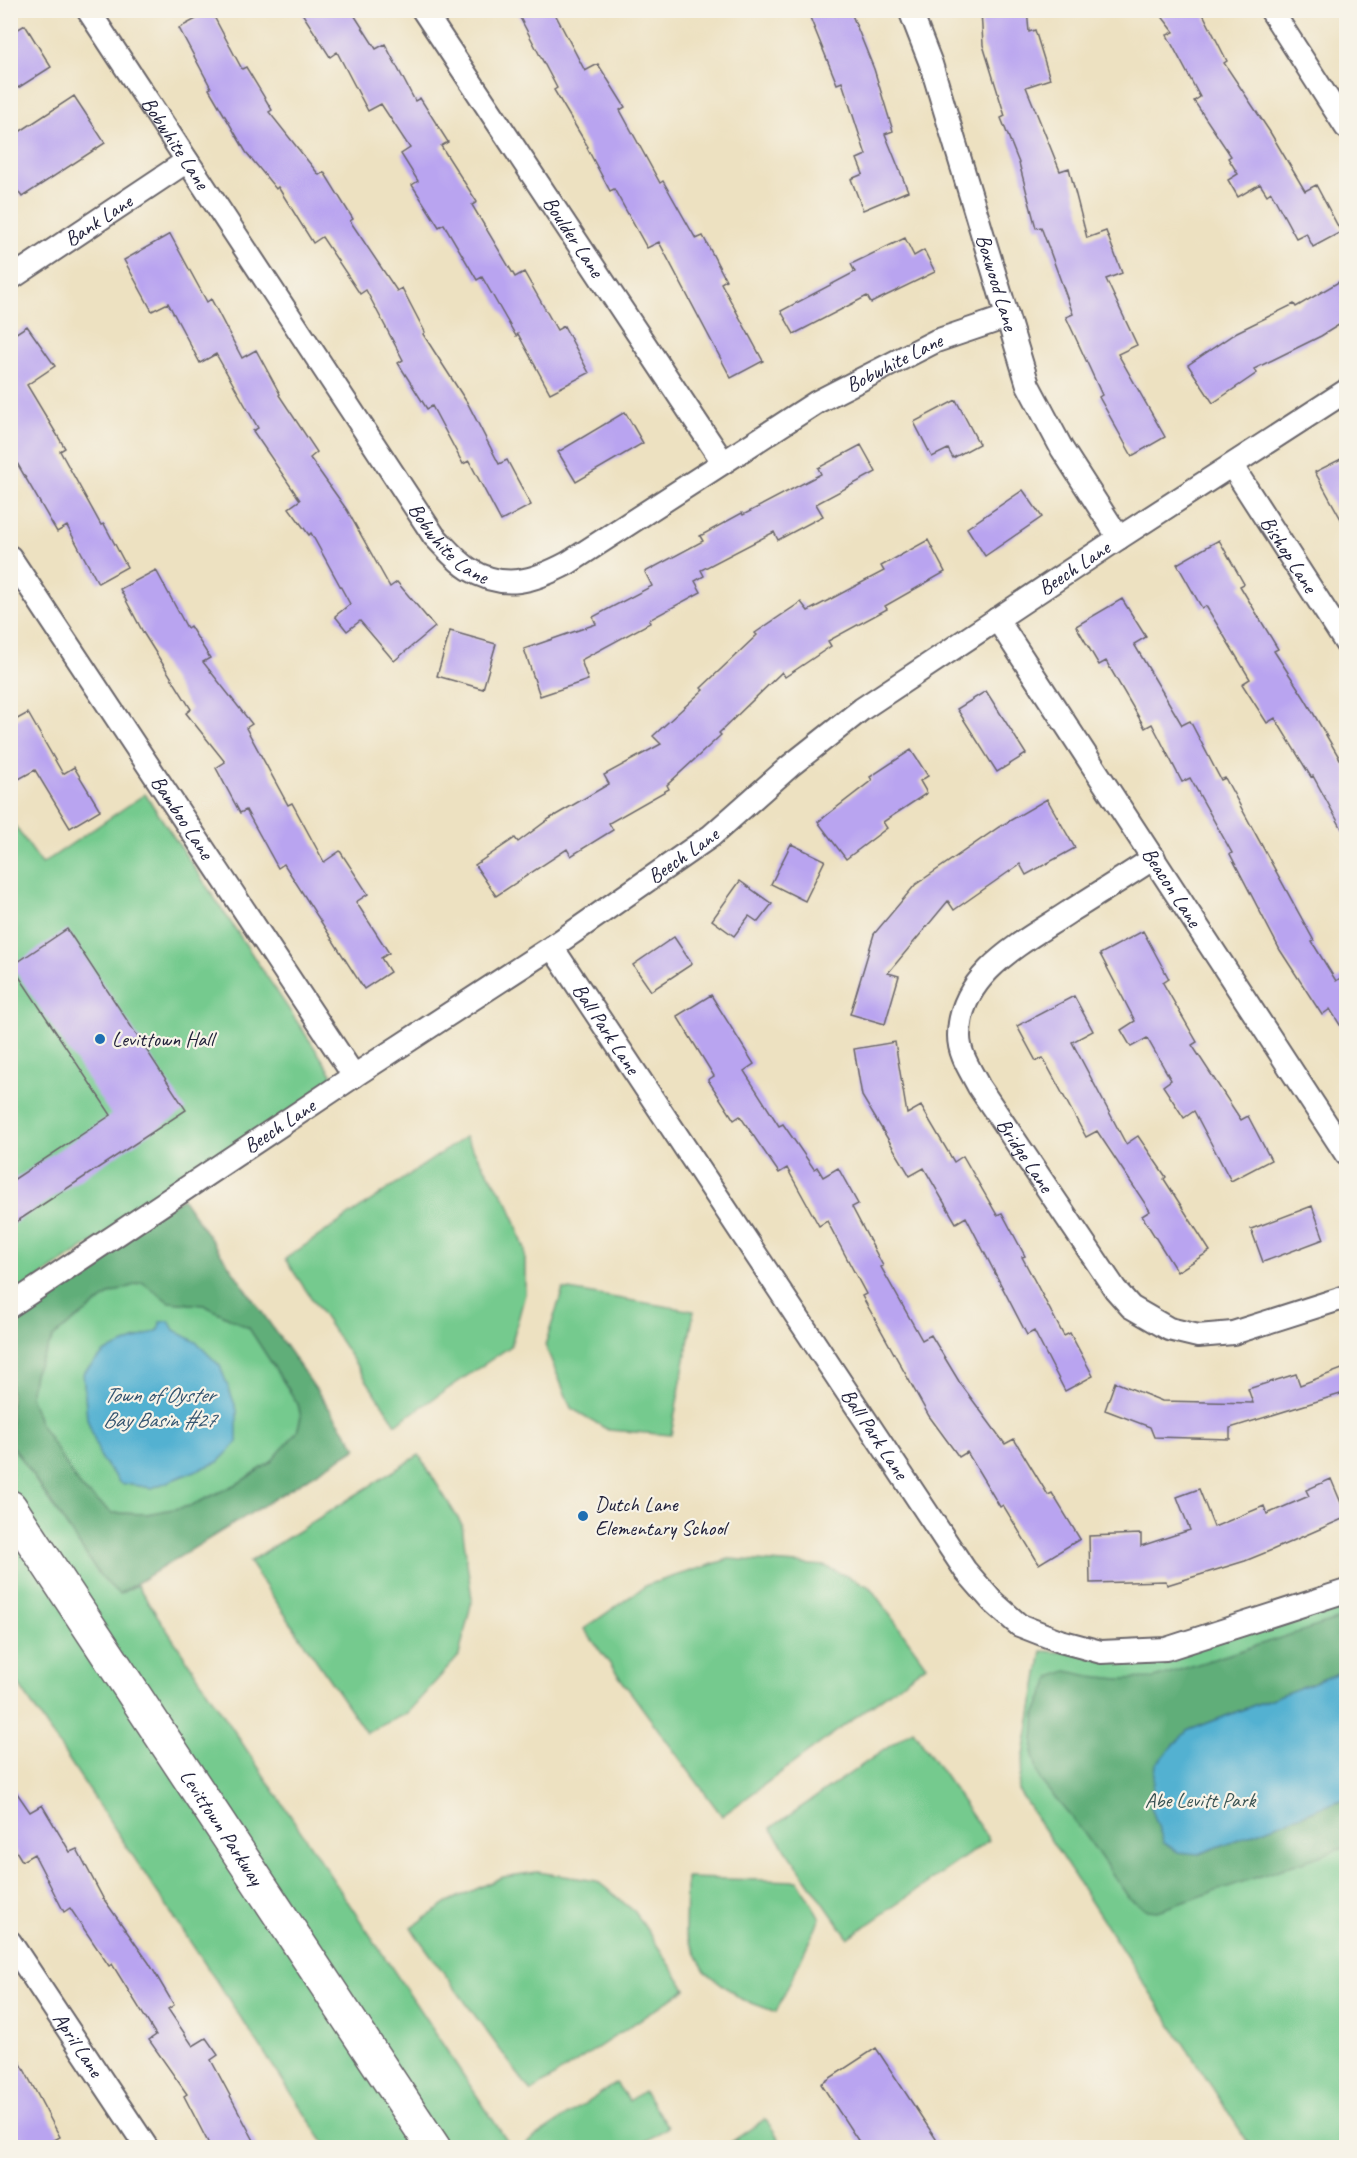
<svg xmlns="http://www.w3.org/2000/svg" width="1357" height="2158" font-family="Caveat,sans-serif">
<rect width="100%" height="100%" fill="#f7f3e8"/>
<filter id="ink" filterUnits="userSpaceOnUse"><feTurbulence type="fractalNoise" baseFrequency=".0167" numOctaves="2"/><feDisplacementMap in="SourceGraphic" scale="12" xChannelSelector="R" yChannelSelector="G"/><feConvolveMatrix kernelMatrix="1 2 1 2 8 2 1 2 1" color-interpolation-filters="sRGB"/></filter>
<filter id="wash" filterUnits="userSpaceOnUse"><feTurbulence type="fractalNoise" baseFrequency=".008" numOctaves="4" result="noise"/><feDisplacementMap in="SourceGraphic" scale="24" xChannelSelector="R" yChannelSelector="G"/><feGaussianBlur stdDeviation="1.35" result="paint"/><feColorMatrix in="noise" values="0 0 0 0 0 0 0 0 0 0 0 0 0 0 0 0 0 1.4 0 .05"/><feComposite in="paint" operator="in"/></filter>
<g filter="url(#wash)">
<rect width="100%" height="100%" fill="#ede1c1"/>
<path fill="#75ca8e" stroke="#4c7664" stroke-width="1.5" d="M 145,794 L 336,1080 L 10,1297 L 10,819 L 42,864 Z
M 465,1137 L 509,1204 L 525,1250 L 525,1294 L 511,1346 L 396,1424 L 285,1259 Z
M 142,1282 L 169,1302 L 204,1305 L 249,1328 L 298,1404 L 301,1417 L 297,1432 L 270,1463 L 237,1484 L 190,1506 L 147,1514 L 112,1513 L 81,1488 L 39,1422 L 30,1396 L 34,1373 L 54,1336 L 110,1294 Z
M 563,1289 L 694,1311 L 671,1435 L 608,1430 L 571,1408 L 545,1345 Z
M 10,1443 L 101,1577 L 119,1594 L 137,1585 L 511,2147 L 327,2147 L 11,1673 Z
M 419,1455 L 462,1525 L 472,1600 L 459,1656 L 407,1713 L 366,1733 L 249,1562 Z
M 729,1559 L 825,1566 L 870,1587 L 926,1665 L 722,1816 L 584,1629 L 647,1585 Z
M 1346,1598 L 1346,2147 L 1251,2147 L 1018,1790 L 1042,1651 L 1162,1658 Z
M 913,1730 L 989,1840 L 848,1938 L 771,1828 Z
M 537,1872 L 597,1881 L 635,1912 L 686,1989 L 531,2092 L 411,1928 L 452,1900 L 503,1877 Z
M 686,1878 L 798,1881 L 820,1918 L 776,2012 L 741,1999 L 705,1971 L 685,1933 Z
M 616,2083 L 629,2101 L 644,2091 L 668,2127 L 637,2147 L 520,2147 Z
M 766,2119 L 784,2147 L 724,2147 L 765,2119 Z"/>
<path fill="#60ae79" stroke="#41685a" stroke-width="1.5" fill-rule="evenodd" d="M 182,1198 L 357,1448 L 119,1594 L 101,1577 L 11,1443 L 10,1312 ZM 142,1282 L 169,1302 L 204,1305 L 249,1328 L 298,1404 L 301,1417 L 297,1432 L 270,1463 L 237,1484 L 190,1506 L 147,1514 L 112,1513 L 81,1488 L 39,1422 L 30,1396 L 34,1373 L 54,1336 L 110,1294 Z
M 1346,1617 L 1346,1670 L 1187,1731 L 1199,1854 L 1346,1798 L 1346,1847 L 1157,1911 L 1147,1910 L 1129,1898 L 1084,1833 L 1040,1780 L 1033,1755 L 1036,1713 L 1051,1677 L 1067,1671 L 1090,1676 L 1120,1679 L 1154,1678 Z"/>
<path fill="#53b1d1" stroke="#3a6a86" stroke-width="1.5" d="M 169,1321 L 174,1330 L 196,1342 L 220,1366 L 237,1410 L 237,1443 L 218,1462 L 152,1488 L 120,1483 L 101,1459 L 87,1418 L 83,1373 L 105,1352 L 159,1330 L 160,1322 Z
M 1346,1670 L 1346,1798 L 1199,1854 L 1178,1852 L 1164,1843 L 1151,1807 L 1156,1764 L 1187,1731 Z"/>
<g id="blocks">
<path fill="#b9a4f0" d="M 300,10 L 351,10 L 376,49 L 385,44 L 415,101 L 420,98 L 448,142 L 441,146 L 477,202 L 472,205 L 515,277 L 524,272 L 557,330 L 564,326 L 589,373 L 550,393 L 518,334 L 516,336 L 482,277 L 477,280 L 444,224 L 439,227 L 412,185 L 418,181 L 401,154 L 410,148 L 381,104 L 368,111 L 337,52 L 330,57 Z
M 516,10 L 553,10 L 585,71 L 598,64 L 625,107 L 620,110 L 660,183 L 663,181 L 696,239 L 703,236 L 726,280 L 721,283 L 763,361 L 731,378 L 659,242 L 647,248 L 614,189 L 610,191 L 587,148 L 588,147 L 554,90 L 557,88 Z
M 807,10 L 850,10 L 874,69 L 893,131 L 885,134 L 908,191 L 863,210 L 851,179 L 863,174 L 857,159 L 866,155 L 842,82 L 837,84 Z
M 981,10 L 1027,10 L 1029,32 L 1035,30 L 1050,79 L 1026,87 L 1060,171 L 1069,168 L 1087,238 L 1106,231 L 1122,273 L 1106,279 L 1137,345 L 1118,354 L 1165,437 L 1132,456 L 1099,397 L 1102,395 L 1066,317 L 1073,314 L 1041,227 L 1036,228 L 1019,163 L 1001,118 L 1005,116 L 983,45 Z
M 1157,10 L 1201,10 L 1227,61 L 1224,63 L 1270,132 L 1305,191 L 1316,185 L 1341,232 L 1313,247 L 1306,233 L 1296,238 L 1271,192 L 1267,195 L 1260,184 L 1238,197 L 1228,180 L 1238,174 L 1228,158 L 1231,156 L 1194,101 L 1200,97 L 1167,35 L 1174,32 Z
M 211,11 L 242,69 L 246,67 L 272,110 L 269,112 L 319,175 L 324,172 L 353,219 L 350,221 L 397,291 L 402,288 L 425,332 L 423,334 L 468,404 L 499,464 L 507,460 L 531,505 L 501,521 L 469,461 L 463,464 L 432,406 L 427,409 L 398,363 L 403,360 L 366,290 L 360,294 L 322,237 L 313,243 L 278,187 L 276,189 L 246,152 L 209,89 L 211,88 L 179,28 Z
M 25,25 L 51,67 L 18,88 L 10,76 L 10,34 Z
M 74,96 L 105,143 L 22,197 L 10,180 L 10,138 Z
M 170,234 L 207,302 L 211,299 L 242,358 L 256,350 L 280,394 L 279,395 L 317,452 L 310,458 L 347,510 L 390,587 L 397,582 L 435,627 L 394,661 L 360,621 L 347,631 L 335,616 L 350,604 L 311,533 L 309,535 L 289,508 L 300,500 L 253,431 L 258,428 L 216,354 L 200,363 L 168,303 L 152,311 L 124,260 Z
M 905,238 L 914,256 L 924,250 L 935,272 L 871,303 L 867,296 L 794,334 L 781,311 L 855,272 L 851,264 Z
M 1347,277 L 1347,320 L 1321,336 L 1254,369 L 1257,373 L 1213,403 L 1188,365 L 1237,332 L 1294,304 L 1296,307 Z
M 27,326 L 55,366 L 27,385 L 65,448 L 60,451 L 101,525 L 104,524 L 127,567 L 98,583 L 67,526 L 57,532 L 10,451 L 10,337 Z
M 956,400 L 979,444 L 953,458 L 948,449 L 932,457 L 914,422 Z
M 625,412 L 643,443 L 576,482 L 558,452 Z
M 861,445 L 876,472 L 816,504 L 823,516 L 778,540 L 774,532 L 701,570 L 704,576 L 695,581 L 701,592 L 649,620 L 650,623 L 581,660 L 588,680 L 540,696 L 524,649 L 596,624 L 593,617 L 652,586 L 645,572 L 703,541 L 700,536 L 742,513 L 743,515 L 821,474 L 818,468 Z
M 1347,456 L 1347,530 L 1315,472 Z
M 1023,490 L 1042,517 L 985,556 L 967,528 Z
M 928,540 L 945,572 L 885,606 L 887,609 L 828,641 L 831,646 L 785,677 L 782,672 L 719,733 L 721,735 L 667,785 L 669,789 L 609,823 L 613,830 L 571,856 L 567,849 L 496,896 L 475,865 L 515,838 L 518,842 L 549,819 L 609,784 L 604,775 L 661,744 L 653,736 L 703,690 L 701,688 L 757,635 L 755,633 L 801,602 L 808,611 L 884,571 L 881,566 Z
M 1219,540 L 1244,584 L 1240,586 L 1278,649 L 1274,651 L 1305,699 L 1347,771 L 1347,838 L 1313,776 L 1311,777 L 1275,718 L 1267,723 L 1242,684 L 1250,679 L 1206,606 L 1202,608 L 1177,564 Z
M 156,570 L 187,628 L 190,626 L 210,658 L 203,662 L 252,724 L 246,728 L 288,805 L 292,803 L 324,862 L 340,851 L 368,894 L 356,902 L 389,953 L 381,958 L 390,972 L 364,989 L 284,864 L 278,868 L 246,810 L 240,813 L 216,768 L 225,762 L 186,713 L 191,709 L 144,634 L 120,589 Z
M 1122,599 L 1146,637 L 1134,644 L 1182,725 L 1190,721 L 1221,780 L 1225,778 L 1314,941 L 1312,942 L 1336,981 L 1347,974 L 1347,1036 L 1330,1009 L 1322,1015 L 1280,950 L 1230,854 L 1232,853 L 1190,778 L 1182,782 L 1152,724 L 1145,728 L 1106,661 L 1099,665 L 1076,626 Z
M 450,631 L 496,644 L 483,689 L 437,676 Z
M 986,691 L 1026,754 L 997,772 L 957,709 Z
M 28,713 L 63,774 L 74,767 L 100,810 L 70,828 L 35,770 L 17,780 L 10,769 L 10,723 Z
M 911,750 L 928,776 L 920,781 L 927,793 L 883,822 L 887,828 L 846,859 L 818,822 L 872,780 L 870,777 Z
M 1047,799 L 1075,848 L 1026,875 L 1020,864 L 954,910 L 948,901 L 888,973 L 899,976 L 885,1024 L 850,1014 L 874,934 L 915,885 L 999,827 Z
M 791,844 L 825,860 L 805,901 L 771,884 Z
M 740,881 L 772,904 L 758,922 L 749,916 L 734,936 L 712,920 Z
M 67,929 L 186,1110 L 10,1226 L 10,1182 L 111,1115 L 12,966 Z
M 1143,931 L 1169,979 L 1163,983 L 1197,1042 L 1192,1045 L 1241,1120 L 1248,1116 L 1271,1160 L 1231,1181 L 1194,1111 L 1184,1118 L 1163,1086 L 1171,1080 L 1147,1038 L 1131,1047 L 1121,1030 L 1135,1021 L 1100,954 Z
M 674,937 L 692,964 L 651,991 L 633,965 Z
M 711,995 L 754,1064 L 744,1071 L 779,1126 L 783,1124 L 814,1169 L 817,1167 L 823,1177 L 838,1168 L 858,1204 L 852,1207 L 883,1266 L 881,1267 L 922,1340 L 931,1335 L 960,1383 L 1005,1444 L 1014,1439 L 1048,1495 L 1052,1493 L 1080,1539 L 1039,1564 L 1003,1505 L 1000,1507 L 967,1452 L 959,1457 L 929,1416 L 862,1296 L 866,1294 L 827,1221 L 819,1226 L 787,1168 L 779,1173 L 740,1116 L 734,1120 L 708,1080 L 714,1076 L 677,1016 Z
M 1074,996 L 1093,1031 L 1072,1042 L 1126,1144 L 1138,1136 L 1166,1177 L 1164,1179 L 1210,1251 L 1177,1272 L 1142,1216 L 1150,1211 L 1097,1131 L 1086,1137 L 1043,1058 L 1036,1061 L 1017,1026 Z
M 895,1042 L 907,1114 L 921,1106 L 954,1162 L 963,1156 L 997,1215 L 1002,1213 L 1025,1256 L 1022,1257 L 1064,1336 L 1070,1333 L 1093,1376 L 1065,1391 L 1034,1331 L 1027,1335 L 966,1217 L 956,1223 L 924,1168 L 910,1176 L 862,1096 L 854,1049 Z
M 1312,1206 L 1324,1239 L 1263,1262 L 1251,1229 Z
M 1347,1367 L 1347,1392 L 1230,1428 L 1230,1439 L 1154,1437 L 1150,1427 L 1105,1410 L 1115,1382 L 1162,1401 L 1253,1403 L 1248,1389 L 1296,1374 L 1300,1385 Z
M 1331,1479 L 1347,1517 L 1272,1550 L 1245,1561 L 1167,1585 L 1166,1581 L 1090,1583 L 1089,1536 L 1141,1534 L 1141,1546 L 1190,1530 L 1177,1497 L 1199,1489 L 1214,1527 L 1264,1506 L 1267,1514 L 1309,1496 L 1306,1490 Z
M 10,1783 L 30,1812 L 42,1805 L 70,1852 L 77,1849 L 103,1898 L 149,1963 L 174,2005 L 168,2009 L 193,2046 L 206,2038 L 218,2055 L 211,2060 L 258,2148 L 211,2148 L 184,2096 L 187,2094 L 149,2040 L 156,2035 L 112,1964 L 109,1966 L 70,1908 L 64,1912 L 34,1854 L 22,1861 L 10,1841 Z
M 10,2043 L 60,2137 L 40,2148 L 10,2148 Z
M 876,2048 L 942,2148 L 863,2148 L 821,2084 Z"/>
</g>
</g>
<g filter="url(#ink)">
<use href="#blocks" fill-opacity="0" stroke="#69656a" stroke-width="1.5"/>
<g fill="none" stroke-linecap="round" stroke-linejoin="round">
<g stroke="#69656a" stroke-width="26">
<g id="street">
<path id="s1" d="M 88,10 L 434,536 C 445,547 456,561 469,569 C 504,591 534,581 568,563 L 817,402 L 936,341 L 1007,317"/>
<path id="s2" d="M 423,10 L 723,462"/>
<path id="s3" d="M 910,10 L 931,64 L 1028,385 L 1062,449 L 1119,538"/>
<path d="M 1271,10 L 1346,127"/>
<path id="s4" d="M 10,279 L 187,161"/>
<path id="s5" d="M 1232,466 L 1346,643"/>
<path id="s6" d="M 10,557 L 354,1076"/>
<path id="s7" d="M 997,619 L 1346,1154"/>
<path id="s8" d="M 1154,858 C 1126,876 1098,894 1069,912 C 1024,942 959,973 959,1036 C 959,1055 971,1071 979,1087 L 1115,1289 L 1131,1307 L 1169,1329 L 1198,1336 L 1233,1333 L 1346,1297"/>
<path id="s9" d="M 552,947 L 965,1570 L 992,1601 L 1019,1625 L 1060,1641 L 1101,1652 L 1166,1649 L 1346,1591"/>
<path id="s10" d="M 10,1306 L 354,1076 L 552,947 L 711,836 L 790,766 L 862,709 L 1119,538 L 1346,391"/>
<path id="s11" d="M 10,1942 L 147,2148"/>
</g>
</g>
<g stroke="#69656a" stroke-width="36">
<g id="secondary">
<path id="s12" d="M 10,1507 L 434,2148"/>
</g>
</g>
<use href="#street" stroke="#fff" stroke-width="22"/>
<use href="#secondary" stroke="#fff" stroke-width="33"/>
</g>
</g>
<g fill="#1f6fb2" stroke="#f7f3e8" stroke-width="2">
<circle cx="100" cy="1039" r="6"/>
<circle cx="583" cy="1516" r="6"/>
</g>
<g text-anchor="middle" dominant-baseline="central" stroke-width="4.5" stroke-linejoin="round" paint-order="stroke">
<g font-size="21" fill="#22223b" stroke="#f7f3e8">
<text stroke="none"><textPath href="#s1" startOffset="159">Bobwhite Lane</textPath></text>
<text stroke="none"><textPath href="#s4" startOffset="106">Bank Lane</textPath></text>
<text stroke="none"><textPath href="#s2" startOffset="272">Boulder Lane</textPath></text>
<text stroke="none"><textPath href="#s3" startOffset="286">Boxwood Lane</textPath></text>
<text stroke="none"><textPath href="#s1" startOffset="1166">Bobwhite Lane</textPath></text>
<text stroke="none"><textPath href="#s1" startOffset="645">Bobwhite Lane</textPath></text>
<text stroke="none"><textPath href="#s5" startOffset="105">Bishop Lane</textPath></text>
<text stroke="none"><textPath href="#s10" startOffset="1296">Beech Lane</textPath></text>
<text stroke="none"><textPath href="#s6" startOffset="312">Bamboo Lane</textPath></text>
<text stroke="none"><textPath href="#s10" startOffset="810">Beech Lane</textPath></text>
<text stroke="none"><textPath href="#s7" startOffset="320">Beacon Lane</textPath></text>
<text stroke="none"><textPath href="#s9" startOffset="98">Ball Park Lane</textPath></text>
<text stroke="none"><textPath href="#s10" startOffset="324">Beech Lane</textPath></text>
<text stroke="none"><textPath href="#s8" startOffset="412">Bridge Lane</textPath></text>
<text stroke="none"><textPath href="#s9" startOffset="584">Ball Park Lane</textPath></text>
<text stroke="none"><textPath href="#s12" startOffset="384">Levittown Parkway</textPath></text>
<text stroke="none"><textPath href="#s11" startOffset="123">April Lane</textPath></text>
</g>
<g font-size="21" fill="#22223b" stroke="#f7f3e8" text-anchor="start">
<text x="112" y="1039">Levittown Hall</text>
<text x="595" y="1504">Dutch Lane<tspan x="595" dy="24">Elementary School</tspan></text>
</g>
<g font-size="21" fill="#3b5454" stroke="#f7f3e8">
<text x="1200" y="1800">Abe Levitt Park</text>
</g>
<g font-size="22" font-style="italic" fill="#335470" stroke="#f7f3e8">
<text x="159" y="1395">Town of Oyster<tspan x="159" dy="25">Bay Basin #27</tspan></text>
</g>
</g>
<rect width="1357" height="2158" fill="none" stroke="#f7f3e8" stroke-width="36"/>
</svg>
